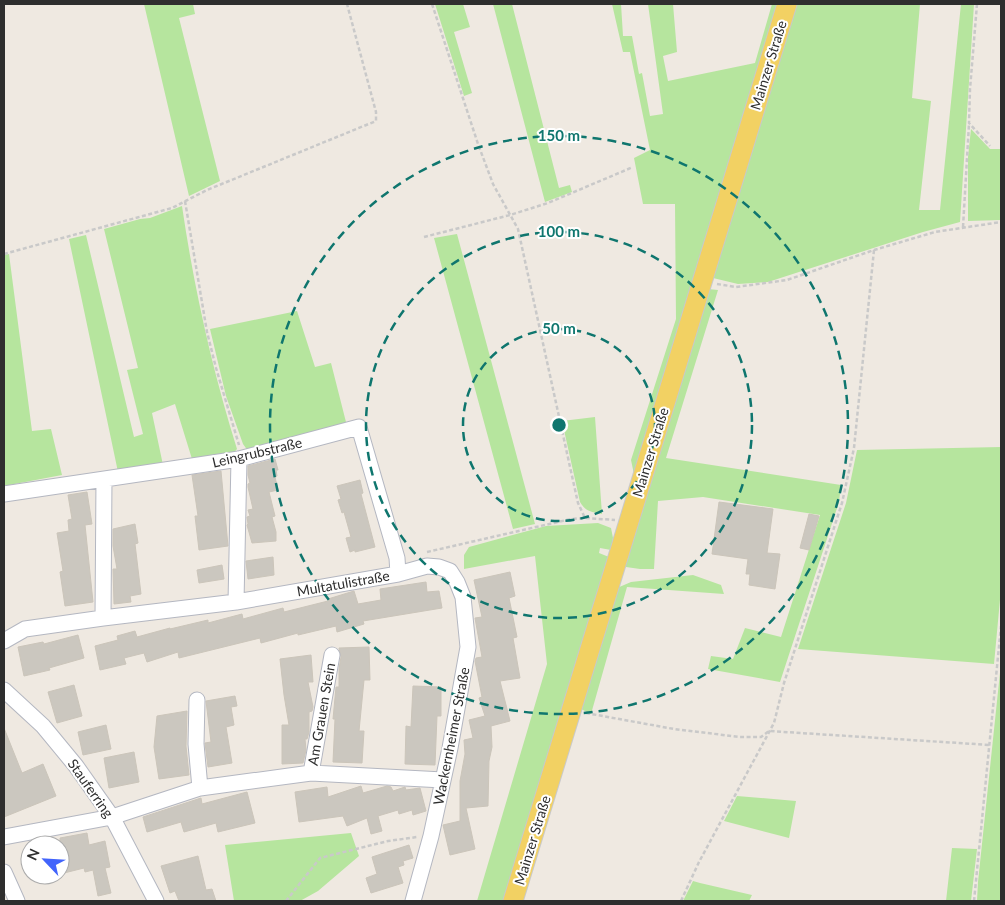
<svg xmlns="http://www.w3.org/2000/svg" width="1005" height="905" font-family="Lato,sans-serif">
<rect width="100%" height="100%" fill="#efe9e1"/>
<path fill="#b6e59e" d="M 144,4 L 193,4 L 195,14 L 179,18 L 220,181 L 189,196 Z
M 435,4 L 463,4 L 470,27 L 454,32 L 472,93 L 464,96 Z
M 493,4 L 512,4 L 559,188 L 570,185 L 572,192 L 545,202 Z
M 612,4 L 621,4 L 623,36 L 632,36 L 639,74 L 642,73 L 650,116 L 663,114 L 648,4 L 673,4 L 677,52 L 663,56 L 668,81 L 755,63 L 772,4 L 779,4 L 635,479 L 631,460 L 676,319 L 675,204 L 643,204 L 634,158 L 650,150 L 630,52 L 623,52 Z
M 797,4 L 920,4 L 912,98 L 931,101 L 919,210 L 940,210 L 961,4 L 974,4 L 960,222 L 923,232 L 768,282 L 738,284 L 713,278 Z
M 971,129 L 990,149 L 1001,149 L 1001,220 L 968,221 L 968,157 Z
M 182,206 C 194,288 212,369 237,449 L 232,455 L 192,459 L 175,404 L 152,413 L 163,465 L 118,472 L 69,239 L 86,235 L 134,437 L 143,434 L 127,370 L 138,368 L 104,229 L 140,219 L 150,218 Z
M 457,234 L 535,524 L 513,529 L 434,238 Z
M 9,254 L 32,431 L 51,429 L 62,475 L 4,486 L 4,255 Z
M 708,289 L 718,290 L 666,458 L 841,485 L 839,502 L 780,682 L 708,669 L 711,656 L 733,659 L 745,628 L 781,637 L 820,515 L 703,497 L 658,501 L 654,569 L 640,569 L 626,567 L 625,563 Z
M 297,311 L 315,367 L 331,363 L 347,426 L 248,451 L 243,444 L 226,396 L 210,329 Z
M 595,417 L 602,514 C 592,512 586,512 580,502 L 562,421 Z
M 1001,447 L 1001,589 L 994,664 L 798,649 L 846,503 L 857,450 Z
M 598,523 L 611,528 L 613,538 L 611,550 L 600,548 L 599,553 L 609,557 L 565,708 L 503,901 L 477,901 L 547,664 L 535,556 L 464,569 L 464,555 L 469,547 L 546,526 Z
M 693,575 L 721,585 L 724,594 L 627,587 L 591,714 L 581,709 L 617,588 L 631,582 Z
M 1001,663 L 1001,901 L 977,901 L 978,882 Z
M 737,796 L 796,801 L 789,838 L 724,821 Z
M 351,833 L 359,856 L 318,891 L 300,901 L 234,901 L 225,845 Z
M 952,848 L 977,849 L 971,901 L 946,901 Z
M 693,881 L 700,883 L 752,895 L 749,901 L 683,901 Z"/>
<path fill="#cbc7bf" stroke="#cbc5ba" d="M 275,459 L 278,470 L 276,470 L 277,476 L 275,477 L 278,490 L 269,492 L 275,516 L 272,517 L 276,532 L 276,541 L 252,543 L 247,525 L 248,524 L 247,517 L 250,516 L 248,510 L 253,509 L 248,487 L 248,484 L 250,483 L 248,475 L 248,466 Z
M 221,471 L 228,546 L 199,550 L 195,516 L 198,516 L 192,475 Z
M 360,480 L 363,493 L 361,494 L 375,547 L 355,552 L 355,550 L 350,552 L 346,538 L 351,537 L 344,512 L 342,513 L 338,500 L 341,499 L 337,486 Z
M 87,492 L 92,524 L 85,525 L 93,602 L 65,606 L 60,572 L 63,571 L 57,533 L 69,531 L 68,520 L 72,519 L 68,495 Z
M 719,502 L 773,509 L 767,553 L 780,554 L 775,589 L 749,585 L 750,574 L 746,574 L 748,559 L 712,554 Z
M 809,514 L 819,516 L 809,550 L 800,548 Z
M 135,524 L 138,543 L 135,544 L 141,594 L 130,596 L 131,602 L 114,604 L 113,569 L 117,569 L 113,546 L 113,529 Z
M 273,557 L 274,575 L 248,579 L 246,561 Z
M 222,565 L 224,579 L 199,583 L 197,570 Z
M 510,572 L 515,596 L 509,598 L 517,637 L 513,638 L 520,678 L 500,681 L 510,721 L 491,726 L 492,747 L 489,761 L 488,806 L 466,808 L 475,849 L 450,855 L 443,825 L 460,821 L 460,781 L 465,754 L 464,740 L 473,738 L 469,720 L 485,716 L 479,698 L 482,697 L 475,661 L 476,658 L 482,657 L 475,618 L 482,617 L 474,580 Z
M 426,582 L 427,592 L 439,591 L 442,608 L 363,621 L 364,624 L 337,632 L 336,626 L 298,635 L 298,633 L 261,643 L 260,638 L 179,658 L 178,652 L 147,662 L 144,653 L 124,658 L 126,664 L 100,670 L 95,646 L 118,640 L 117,636 L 135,631 L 137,637 L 170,628 L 170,629 L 208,620 L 208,623 L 242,614 L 243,619 L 283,608 L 284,612 L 328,601 L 328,599 L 354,591 L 358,604 L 381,600 L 380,589 Z
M 78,635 L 84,658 L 49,668 L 50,670 L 24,676 L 18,647 L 43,642 L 44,644 Z
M 369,647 L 370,680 L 364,680 L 359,731 L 364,731 L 362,763 L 333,762 L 335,719 L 333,719 L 336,687 L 339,687 L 339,669 L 341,657 L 339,648 Z
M 311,655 L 313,682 L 308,682 L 313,707 L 312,711 L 309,712 L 309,732 L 307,739 L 305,739 L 306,750 L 303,763 L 282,764 L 282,725 L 289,725 L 284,695 L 280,659 Z
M 74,685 L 82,716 L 57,723 L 48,692 Z
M 413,686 L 441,687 L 441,716 L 437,716 L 435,765 L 405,764 L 406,726 L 411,727 Z
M 235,696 L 237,706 L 231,707 L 234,725 L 226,727 L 232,763 L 208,767 L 205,743 L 211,742 L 206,701 Z
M 187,711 L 186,746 L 189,775 L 159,779 L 154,747 L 157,716 Z
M 106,725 L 111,749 L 83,755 L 78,732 Z
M 4,728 L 22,773 L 43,764 L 56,796 L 4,817 Z
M 134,752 L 139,782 L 109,788 L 104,758 Z
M 361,786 L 363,793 L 387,786 L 391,787 L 393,791 L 405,787 L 406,790 L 420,788 L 426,811 L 413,815 L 412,810 L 399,814 L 398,810 L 378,816 L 382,831 L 371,834 L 367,818 L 347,826 L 343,816 L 299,822 L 295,792 L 327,787 L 328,797 Z
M 247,792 L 255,823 L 218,832 L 216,823 L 184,832 L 181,822 L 147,832 L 143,817 L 201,798 L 202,804 Z
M 87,833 L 89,845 L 105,841 L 110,867 L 105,868 L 111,893 L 98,896 L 93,870 L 85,872 L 84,868 L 60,874 L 60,838 Z
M 409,845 L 413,858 L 403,861 L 404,865 L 398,867 L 403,883 L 371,893 L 366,878 L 377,874 L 372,857 Z
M 198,856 L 206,890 L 212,889 L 216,901 L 179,901 L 175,891 L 170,893 L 161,866 Z"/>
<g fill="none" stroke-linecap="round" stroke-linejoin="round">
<g stroke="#b4b7c1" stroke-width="17">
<path id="minor" d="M 4,494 L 239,459 L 359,427 L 397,558 L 398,574
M 236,602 L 239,459
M 103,618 L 104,479
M 4,641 L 25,629 L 103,618 L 236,602 L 398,574 L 427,566 L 439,567 L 450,571 L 457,582 L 463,597 L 468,647 L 450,748 L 431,836 L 413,901
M 4,690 L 43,726 L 76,766 L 112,817 L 156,901
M 197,700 L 196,744 L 200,788
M 311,773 L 332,655
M 4,837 L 112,817 L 200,788 L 311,773 L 443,780
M 4,872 L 17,901"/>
</g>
<g stroke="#c9c9c9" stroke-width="21">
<path id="major" d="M 513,901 L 787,4"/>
</g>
<path stroke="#c9c9c9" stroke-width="2.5" stroke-dasharray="4 2.5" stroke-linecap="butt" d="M 432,4 L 478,144 L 493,184 L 518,229 L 572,476 L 578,503 L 585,518
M 977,4 L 970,89 L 969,123 L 990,146
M 185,201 L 207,332 L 216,368 L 239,445
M 963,227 L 969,124
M 424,237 L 510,215 L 548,203 L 633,167
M 4,254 L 172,208 L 207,190 L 376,121 L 376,112 L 347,4
M 717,284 L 736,287 L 787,280 L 874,250 L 935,232 L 1001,222
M 427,552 L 571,519 L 585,518 L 615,520
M 586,713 L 674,729 L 740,737 L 761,737 L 769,731 L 990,745
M 286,901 L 320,858 L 388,841 L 417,837
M 681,901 L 699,862 L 774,723 L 784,683 L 842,503 L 854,448 L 874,250
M 974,901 L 1001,626"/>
<use href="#minor" stroke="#fff" stroke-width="15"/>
<use href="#major" stroke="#f2d163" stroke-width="19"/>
</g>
<g fill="none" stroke="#0f766e" stroke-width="2.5" stroke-dasharray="9 6">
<circle cx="559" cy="425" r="96"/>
<circle cx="559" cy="425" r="193"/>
<circle cx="559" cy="425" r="289"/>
</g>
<g text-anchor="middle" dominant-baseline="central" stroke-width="4" stroke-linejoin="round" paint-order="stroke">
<g font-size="14" fill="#2e2e2e" stroke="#fff">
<text transform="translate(768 65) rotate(-73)">Mainzer Straße</text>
<text transform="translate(257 452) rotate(-13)">Leingrubstraße</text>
<text transform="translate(650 452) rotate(-73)">Mainzer Straße</text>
<text transform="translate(343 583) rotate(-10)">Multatulistraße</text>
<text transform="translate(321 714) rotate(-80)">Am Grauen Stein</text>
<text transform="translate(451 736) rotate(-79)">Wackernheimer Straße</text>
<text transform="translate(91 788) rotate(55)">Stauferring</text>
<text transform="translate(532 840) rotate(-73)">Mainzer Straße</text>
</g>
</g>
<circle cx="559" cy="425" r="8" fill="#0f766e" stroke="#fff" stroke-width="2.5"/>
<g font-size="15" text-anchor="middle" font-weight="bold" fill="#0f766e" stroke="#fff" stroke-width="4" stroke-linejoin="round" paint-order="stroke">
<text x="559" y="141">150 m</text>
<text x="559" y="237">100 m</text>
<text x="559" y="334">50 m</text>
</g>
<rect width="1005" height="905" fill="none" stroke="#2e2e2e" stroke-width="10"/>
<g transform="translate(45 860) rotate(295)"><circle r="24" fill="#ffffff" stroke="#ababab"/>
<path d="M0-4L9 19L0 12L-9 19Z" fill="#4264fb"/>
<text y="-8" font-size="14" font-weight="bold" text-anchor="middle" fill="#2e2e2e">N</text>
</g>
</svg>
